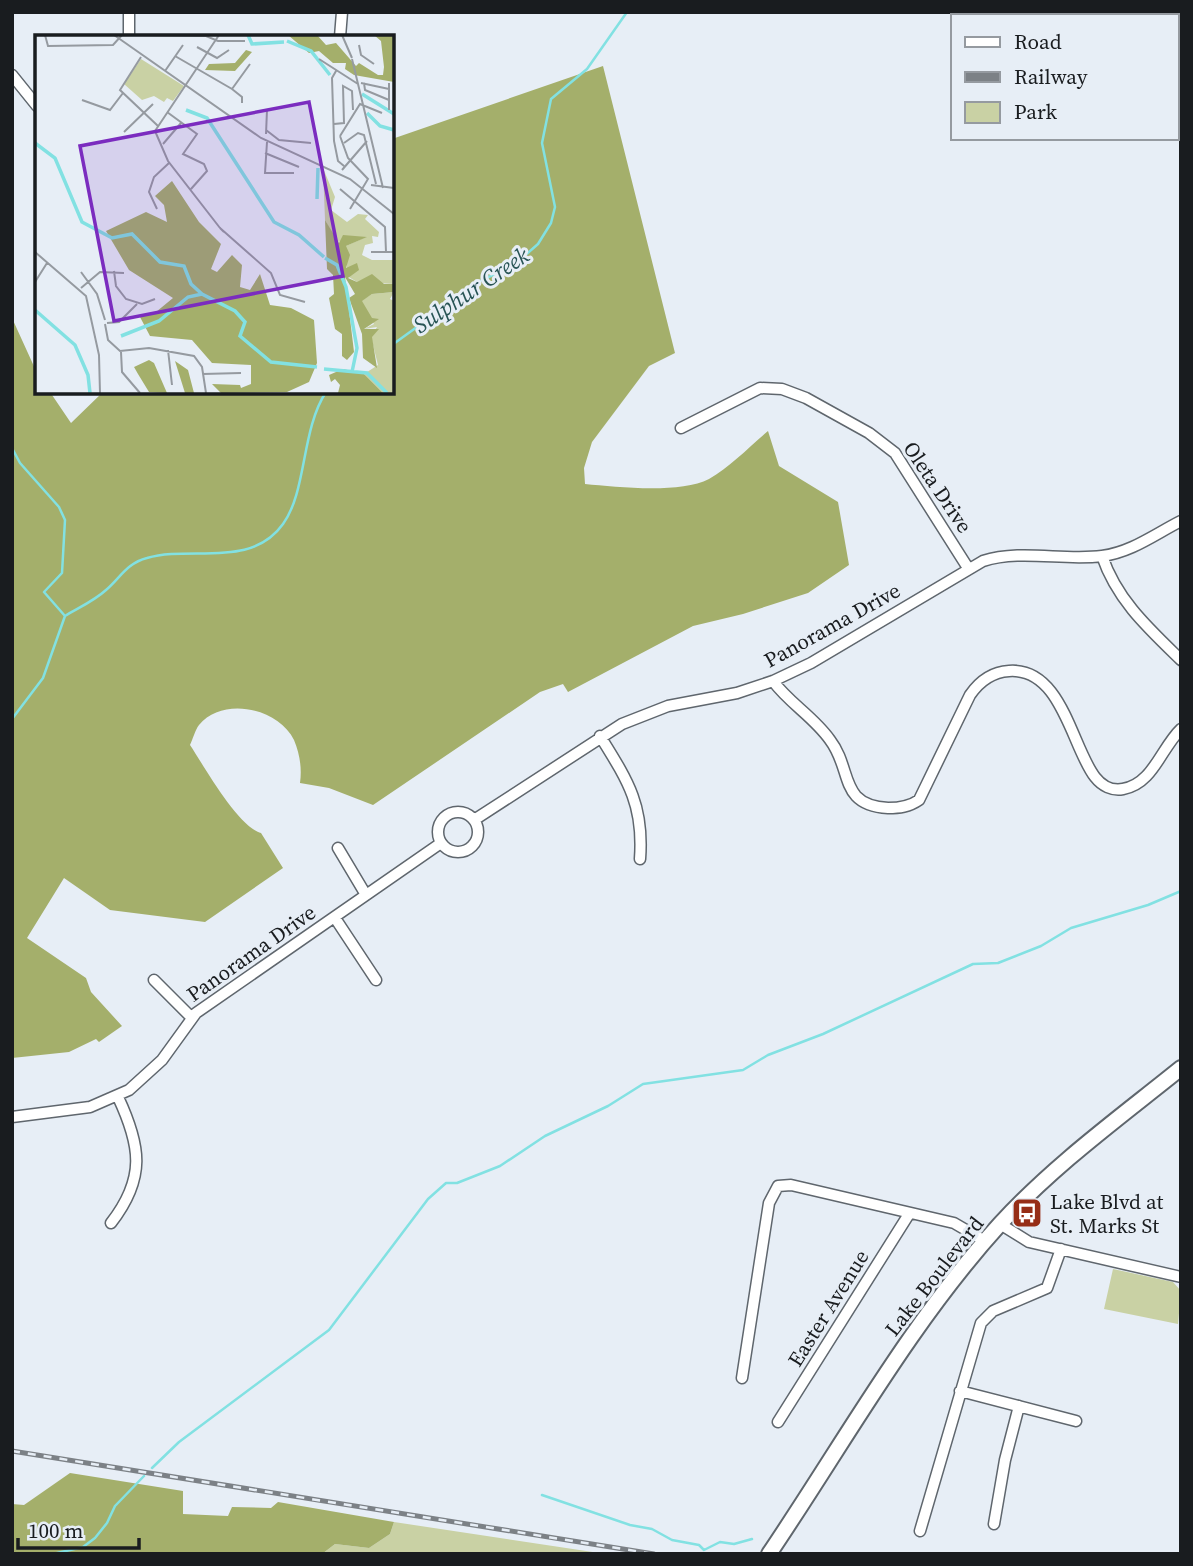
<svg xmlns="http://www.w3.org/2000/svg" width="1193" height="1566" font-family="'Source Serif 4',serif">
<rect width="100%" height="100%" fill="#e7eef6"/>
<path fill="#c9d1a4" d="M 1113,1269 L 1173,1282 L 1181,1291 L 1178,1324 L 1104,1309 Z
M 394,1522 L 606,1554 L 322,1554 L 335,1544 L 369,1548 L 390,1534 Z"/>
<path fill="#a4af6b" d="M 603,66 L 675,353 L 649,366 L 592,442 L 584,468 L 585,484 C 617,487 680,494 709,479 C 730,467 749,447 768,431 L 779,466 L 838,502 L 849,565 L 808,593 L 743,614 L 693,626 L 568,692 L 563,684 L 540,692 L 373,805 L 329,788 L 300,783 C 302,769 300,754 294,740 C 278,708 223,696 199,725 C 195,730 193,739 190,745 C 204,766 238,827 261,833 L 283,868 L 205,922 L 110,910 L 64,878 L 27,938 L 86,978 L 91,992 L 122,1026 L 99,1042 L 96,1039 L 69,1052 L 12,1058 L 12,318 L 37,373 L 37,392 L 50,392 L 71,423 L 103,392 L 392,392 L 392,139 Z
M 70,1473 L 183,1491 L 183,1514 L 228,1516 L 232,1507 L 271,1508 L 278,1502 L 394,1522 L 390,1534 L 369,1548 L 335,1544 L 322,1554 L 12,1554 L 12,1504 L 24,1505 Z"/>
<g fill="none" stroke-linecap="round" stroke-linejoin="round">
<path stroke="#82e1e2" stroke-width="2.5" d="M 392,345 L 482,280 L 513,266 L 538,244 L 551,223 L 555,207 L 542,143 L 551,99 L 587,69 L 627,12
M 12,448 L 20,463 L 59,507 L 65,520 L 62,573 L 44,592 L 65,616
M 12,719 L 43,678 L 65,616 C 78,608 94,601 106,590 C 120,578 127,563 147,558 C 191,545 251,569 283,524 C 307,491 301,430 326,392
M 152,1468 L 179,1442 L 329,1330 L 428,1199 L 446,1183 L 457,1183 L 500,1166 L 545,1136 L 608,1106 L 643,1084 L 743,1070 L 768,1055 L 823,1034 L 973,964 L 998,963 L 1041,946 L 1071,928 L 1148,905 L 1181,891
M 542,1495 L 630,1525 L 652,1529 L 672,1540 L 699,1545 L 704,1550 L 720,1542 L 734,1544 L 752,1539
M 53,1554 L 83,1547 L 95,1538 L 107,1523 L 115,1506 L 144,1476"/>
<g stroke="#5f666d" stroke-width="13">
<path id="street" d="M 129,37 L 129,12
M 340,37 L 342,12
M 12,75 L 37,106
M 681,428 L 760,388 L 782,389 L 806,398 L 869,433 L 895,453 L 968,568
M 1102,556 C 1117,600 1148,628 1181,660
M 773,681 C 789,703 814,717 830,740 C 853,770 838,805 888,808 C 899,808 909,807 919,800 L 970,695 C 979,682 992,672 1009,671 C 1062,667 1072,748 1095,777 C 1102,786 1112,791 1123,789 C 1153,784 1161,748 1181,729
M 600,736 C 628,781 644,805 640,859
M438 832a20 20 0 1 1 40 0a20 20 0 1 1-40 0Z
M 474,820 L 622,724 L 668,706 L 737,693 L 773,681 L 811,663 L 983,561 C 1021,549 1063,561 1102,556 C 1132,552 1155,534 1181,521
M 338,848 L 366,895
M 335,918 L 376,980
M 154,980 L 191,1017
M 12,1117 L 90,1107 L 129,1090 L 162,1060 L 196,1013 L 441,843
M 111,1223 C 146,1178 141,1146 118,1097
M 1000,1224 L 1029,1242 L 1181,1277
M 742,1378 L 769,1203 L 778,1186 L 791,1185 L 954,1223 L 985,1241
M 960,1391 L 1076,1421
M 778,1422 L 909,1214
M 994,1524 L 1005,1460 L 1019,1406
M 920,1531 L 981,1323 L 993,1311 L 1047,1288 L 1061,1249"/>
</g>
<g stroke="#5f666d" stroke-width="18">
<path id="secondary" d="M 769,1554 C 844,1443 910,1323 1000,1224 C 1054,1165 1119,1118 1181,1068"/>
</g>
<use href="#street" stroke="#fff" stroke-width="10"/>
<use href="#secondary" stroke="#fff" stroke-width="14"/>
<g stroke="#7c8186" stroke-width="5">
<path id="rail" d="M 12,1451 L 654,1554"/>
</g>
<use href="#rail" stroke="#e7eef6" stroke-width="2.5" stroke-dasharray="8" stroke-linecap="butt"/>
</g>
<defs>
<g id="bus-square" transform="scale(1.575)"><rect x="-9" y="-9" width="18" height="18" rx="4" fill="#962d16" stroke="#e7eef6"/><path d="M-5-6H5V4H4V6H2V4H-2V6H-4V4H-5ZM-3.5-4V0h7V-4ZM-3.5 1.2v1.5H-2V1.2ZM2 1.2v1.5H3.5V1.2Z" fill="#fff"/></g>
</defs>
<g fill-rule="evenodd">
<use href="#bus-square" x="1027" y="1213"/>
</g>
<g text-anchor="middle" dominant-baseline="central" stroke-width="6" stroke-linejoin="round" paint-order="stroke">
<g font-size="21" fill="#191c1f" stroke="#e7eef6">
<text transform="translate(938 487) rotate(56)">Oleta Drive</text>
<text transform="translate(832 625) rotate(-29)">Panorama Drive</text>
<text transform="translate(251 953) rotate(-35)">Panorama Drive</text>
<text transform="translate(934 1276) rotate(-52)">Lake Boulevard</text>
<text transform="translate(828 1308) rotate(-58)">Easter Avenue</text>
</g>
<g font-size="21" fill="#191c1f" stroke="#e7eef6" text-anchor="start">
<text x="1050" y="1201">Lake Blvd at<tspan x="1050" dy="24">St. Marks St</tspan></text>
</g>
<g font-size="23" font-style="italic" fill="#285455" stroke="#e7eef6">
<text transform="translate(471 290) rotate(-34)">Sulphur Creek</text>
</g>
</g>
<g transform="translate(35 35)">
<rect width="359" height="359" fill="#e7eef6"/>
<path d="M 106,24 L 149,51 L 138,66 L 132,63 L 129,67 L 119,61 L 107,65 L 89,49 ZM 288,133 L 300,162 L 296,175 L 312,187 L 323,179 L 333,180 L 330,184 L 344,197 L 343,202 L 337,201 L 338,208 L 330,210 L 327,220 L 337,225 L 359,225 L 359,249 L 322,247 L 312,241 L 311,211 L 331,202 L 302,207 L 290,185 ZM 359,257 L 355,264 L 359,266 L 359,358 L 348,358 L 329,339 L 343,330 L 336,302 L 342,292 L 329,294 L 339,289 L 326,266 L 337,259 Z" fill="#c9d1a4"/>
<path d="M 253,0 L 282,0 L 291,10 L 301,8 L 321,31 L 324,28 L 343,40 L 348,40 L 349,32 L 346,6 L 339,0 L 359,0 L 359,47 L 319,40 L 310,34 L 311,28 L 298,28 L 284,16 L 274,18 ZM 211,15 L 217,17 L 200,36 L 170,35 L 174,29 L 200,28 ZM 137,146 L 164,187 L 186,209 L 176,234 L 182,237 L 197,220 L 207,230 L 205,252 L 215,255 L 225,239 L 235,270 L 256,273 L 279,285 L 282,328 L 274,347 L 252,357 L 186,358 L 177,349 L 205,350 L 206,353 L 216,349 L 216,330 L 177,328 L 157,305 L 115,301 L 105,282 L 121,277 L 138,263 L 94,235 L 71,196 L 111,177 L 132,187 L 129,170 L 120,161 ZM 290,185 L 304,208 L 308,200 L 332,202 L 311,211 L 315,220 L 311,233 L 322,228 L 324,235 L 313,243 L 322,247 L 337,239 L 349,249 L 359,249 L 359,257 L 337,259 L 327,266 L 337,283 L 344,284 L 329,294 L 344,294 L 337,302 L 342,333 L 328,323 L 327,299 L 314,263 L 320,259 L 310,242 L 319,317 L 312,325 L 307,321 L 307,299 L 300,294 L 294,263 L 299,259 L 298,240 L 292,234 ZM 114,325 L 119,328 L 132,358 L 114,357 L 103,339 L 99,332 ZM 140,326 L 153,335 L 159,358 L 150,358 ZM 308,334 L 329,339 L 348,358 L 303,358 L 305,350 L 300,344 L 296,347 L 294,340 Z" fill="#a4af6b"/>
<path fill="none" stroke="#82e1e2" stroke-width="3.5" d="M 213,0 L 217,9 L 249,7M 252,6 L 276,16 L 295,40M 327,59 L 359,79M 151,75 L 172,83 L 239,187 L 264,200 L 289,222M 332,78 L 345,91 L 359,95M 0,108 L 20,123 L 47,187 L 77,203 L 97,199 L 125,227 L 149,231 L 156,249 L 167,259 L 200,276 L 210,287 L 205,301 L 236,327 L 282,332M 282,164 L 283,133M 290,223 L 302,230 L 311,252 L 322,313 L 317,337M 0,275 L 40,310 L 53,340 L 55,358M 86,301 L 124,286 L 153,262 L 167,259M 289,334 L 332,338 L 352,358"/>
<path fill="none" stroke="#959aa0" stroke-width="2" d="M 10,0 L 13,11 L 78,10 L 87,0M 79,0 L 226,103 L 315,144 L 359,179M 99,0 L 171,1 L 183,6 L 210,6M 184,0 L 120,96 L 133,126 L 185,193M 307,0 L 317,23M 324,10 L 326,20 L 339,29M 162,12 L 182,23 L 194,15M 140,21 L 197,54 L 207,62 L 207,68M 106,22 L 85,55 L 123,91M 284,24 L 323,49M 317,24 L 348,153M 130,36 L 148,10M 301,36 L 297,43 L 299,106 L 303,126 L 309,131M 326,48 L 354,54M 329,48 L 330,55 L 354,65M 354,48 L 354,75M 197,54 L 215,29M 47,65 L 75,75 L 88,58M 132,77 L 162,99 L 148,119 L 169,129 L 172,136 L 156,154M 299,89 L 309,88 L 308,51 L 317,56 L 318,75M 231,95 L 244,105 L 276,108M 89,97 L 118,69M 231,99 L 232,75M 305,101 L 313,123 L 333,144 L 315,174M 305,101 L 325,69 L 347,78M 232,107 L 230,138 L 259,138M 309,108 L 323,98 L 329,100 L 341,149M 128,109 L 146,88M 230,118 L 264,132M 307,135 L 332,106M 336,150 L 359,153M 305,154 L 350,192 L 351,217M 122,174 L 114,157 L 119,142 L 134,128M 189,197 L 185,193 L 236,238 L 245,260 L 270,267M 0,217 L 51,261 L 64,320 L 65,358M 336,217 L 359,217M 79,236 L 81,251 L 91,264 L 107,269 L 120,264M 46,237 L 62,259 L 70,285M 0,247 L 12,228M 46,253 L 65,237 L 89,238M 72,288 L 84,287 L 102,269M 70,289 L 73,305 L 85,316 L 114,313 L 159,321 L 167,332 L 171,358M 133,315 L 137,350M 86,317 L 87,337 L 105,358M 168,339 L 206,338"/>
<path fill="#7b2cbf" fill-opacity="0.15" stroke="#7b2cbf" stroke-width="3.5" d="M 274,67 L 308,241 L 79,286 L 45,111 Z"/>
<rect width="359" height="359" fill="none" stroke="#191c1f" stroke-width="3.5"/>
</g>
<rect width="1193" height="1566" fill="none" stroke="#191c1f" stroke-width="28"/>
<rect x="951" y="14" width="228" height="126" fill="#e7eef6" stroke="#959aa0" stroke-width="2"/>
<rect x="965" y="37" width="35" height="10" fill="#ffffff" stroke="#959aa0" stroke-width="2"/>
<text x="1014" y="49" font-size="21" fill="#191c1f">Road</text>
<rect x="965" y="72" width="35" height="10" fill="#7c8186" stroke="#959aa0" stroke-width="2"/>
<text x="1014" y="84" font-size="21" fill="#191c1f">Railway</text>
<rect x="965" y="102" width="35" height="21" fill="#c9d1a4" stroke="#959aa0" stroke-width="2"/>
<text x="1014" y="119" font-size="21" fill="#191c1f">Park</text>
<path d="M18 1538v10h121v-10" fill="none" stroke="#191c1f" stroke-width="3.5"/>
<text x="28" y="1538" font-size="21" fill="#191c1f" stroke="#e7eef6" stroke-width="5" paint-order="stroke">100 m</text>
</svg>
